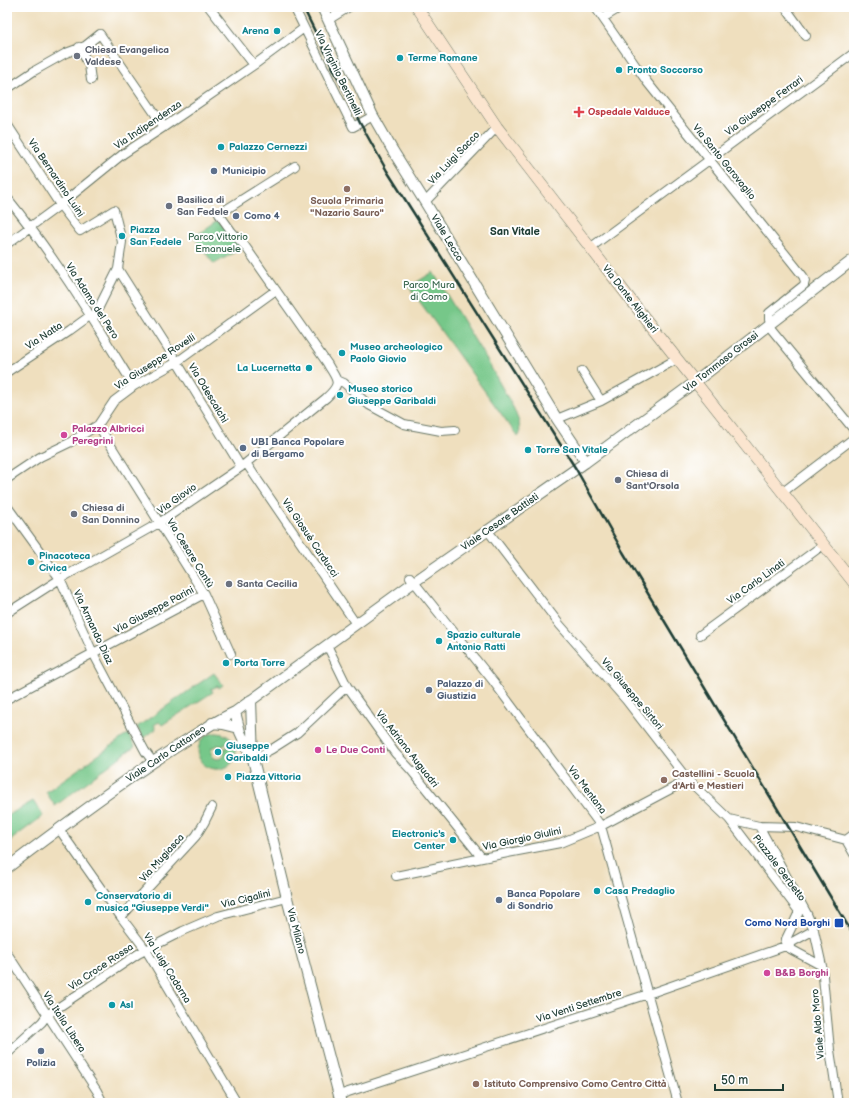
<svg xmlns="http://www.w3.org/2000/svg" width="861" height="1110" font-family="'Balsamiq Sans',sans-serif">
<rect width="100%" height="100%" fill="#fff"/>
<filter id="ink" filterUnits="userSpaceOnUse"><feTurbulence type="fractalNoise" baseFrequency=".025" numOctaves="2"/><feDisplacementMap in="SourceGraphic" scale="8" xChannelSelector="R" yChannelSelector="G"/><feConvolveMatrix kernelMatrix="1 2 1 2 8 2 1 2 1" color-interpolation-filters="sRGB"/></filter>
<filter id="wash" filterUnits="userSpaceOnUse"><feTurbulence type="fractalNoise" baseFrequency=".012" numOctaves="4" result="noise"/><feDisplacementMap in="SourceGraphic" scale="16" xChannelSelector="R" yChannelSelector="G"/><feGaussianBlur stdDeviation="0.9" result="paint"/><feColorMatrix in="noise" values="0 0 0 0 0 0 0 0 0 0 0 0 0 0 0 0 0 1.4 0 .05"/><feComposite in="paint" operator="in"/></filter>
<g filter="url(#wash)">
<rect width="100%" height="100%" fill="#efdfbe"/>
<path fill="#76c789" stroke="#4a825e" d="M 218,220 L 242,248 L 214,264 L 194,237 Z
M 433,272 L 488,362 L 514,409 L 519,422 L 520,434 L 518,437 L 409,287 Z
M 214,673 L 223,685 L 219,688 L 218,686 L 211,689 L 213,692 L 162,725 L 159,722 L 154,725 L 156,729 L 143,738 L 137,727 Z
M 215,733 C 222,733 227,735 232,740 L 223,746 L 217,745 L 212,748 L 211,753 L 214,758 C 222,761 226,756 224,749 L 234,742 C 246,778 191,777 199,746 C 201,738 207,734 215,733 Z
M 128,734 L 135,746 L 55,806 L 46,792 Z
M 33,801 L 43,816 L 7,843 L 7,816 Z"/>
</g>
<g filter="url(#ink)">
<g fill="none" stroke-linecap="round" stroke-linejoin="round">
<g stroke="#687664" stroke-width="10">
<path id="minor" d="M 209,7 L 254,65
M 294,7 L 353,127 L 373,116
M 595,7 L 647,82 L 803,276 L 805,281 L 804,285 L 769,313 L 769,319 L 771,322
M 785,7 L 806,36
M 603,18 L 621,7
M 328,20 L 349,7
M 79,47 L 89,65 L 91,80
M 7,89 L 34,71 L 66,53 L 85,46 L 100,34 L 164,127
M 7,124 L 60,205 L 80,231 L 114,210 L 122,242 L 118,269 L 93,319
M 7,199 L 9,200 C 56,258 95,323 134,386
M 425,202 L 497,127
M 7,244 L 60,205 L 123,154 L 164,127 L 254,65 L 304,28
M 590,248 L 854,53
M 118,269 L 177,362 L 241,467
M 768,325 L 854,430
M 582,371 L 601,401
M 7,372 L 69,331 L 91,315
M 337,380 L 344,383 L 369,405 L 404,424 L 441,431 L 455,430
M 557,419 L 601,401 L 677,359
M 98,425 L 204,594 L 231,654
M 246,463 L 356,624
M 7,479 L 40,457 L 69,443 L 98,425 L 114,401 L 134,386 L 177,362 L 276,290
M 783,492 L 854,438
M 7,506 L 60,579 L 93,653 L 145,751 L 153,762
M 488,531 L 560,625 L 626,700 L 688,780 L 729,819 L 759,826 L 796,827 L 846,840 L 854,854
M 410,577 L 493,681 L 601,826 L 678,1103
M 7,613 L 60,579 L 159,523 L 241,467 L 326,398 C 343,382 337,381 327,363 L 245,246 L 232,232 L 219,214 L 295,166
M 700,635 L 823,545
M 327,645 L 347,686 L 395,753 L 411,770 L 482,858
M 7,699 L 204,594
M 253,759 L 272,749 L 297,733 L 347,686
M 729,819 L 798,910 L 798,914 L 786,939 L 785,946
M 759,826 L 807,914 L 814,930 L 822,966 L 830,1050 L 838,1103
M 59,829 L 121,917 L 146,950 L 237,1103
M 846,840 L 854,834
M 396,876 L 482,858 L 560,843 L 601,826 L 688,780
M 121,917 L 196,836 L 204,823 L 212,807
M 785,946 L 822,966
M 7,953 L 97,1091 L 103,1103
M 7,1054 L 42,1022 L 47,1015 L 138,954 L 183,931 L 218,916 L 287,898
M 339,1095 L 648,994 L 777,949 L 785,946 L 814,930"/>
</g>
<g stroke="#687664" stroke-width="12">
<path id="tertiary" d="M 322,7 L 373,116 L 393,151 L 425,202 L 557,419 L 586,462
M 251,700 L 253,759 L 287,898 L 341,1103
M 235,712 L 240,732 L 251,756
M 212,723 L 223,724 L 239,728
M 7,868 C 61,827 116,786 173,749 C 193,736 213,722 235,712 L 414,582 L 586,462 L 695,382 L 854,259"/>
</g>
<g stroke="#687664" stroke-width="12">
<path id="secondary" d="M 417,7 L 497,127 L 644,317 L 854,583"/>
</g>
<use href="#minor" stroke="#fff" stroke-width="8"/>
<use href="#tertiary" stroke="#fff" stroke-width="10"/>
<use href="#secondary" stroke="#fbe5cf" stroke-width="11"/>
<path stroke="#1f3d34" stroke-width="2.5" d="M 303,7 L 360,123 L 387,171 L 576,469 L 623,552 L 854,936"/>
</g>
</g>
<g fill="#0f9aa8" stroke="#fff" stroke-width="1.5">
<circle cx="277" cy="31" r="4"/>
<circle cx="400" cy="58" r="4"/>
<circle cx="619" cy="70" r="4"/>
<circle cx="221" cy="147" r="4"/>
<circle cx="122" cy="236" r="4"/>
<circle cx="342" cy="353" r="4"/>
<circle cx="309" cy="368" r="4"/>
<circle cx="340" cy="395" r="4"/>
<circle cx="528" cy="450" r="4"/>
<circle cx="31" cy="562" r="4"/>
<circle cx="439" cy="641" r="4"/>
<circle cx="226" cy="663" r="4"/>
<circle cx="218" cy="752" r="4"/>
<circle cx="228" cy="777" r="4"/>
<circle cx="453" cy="840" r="4"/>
<circle cx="597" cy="891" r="4"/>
<circle cx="88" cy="902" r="4"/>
<circle cx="112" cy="1005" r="4"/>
</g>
<g fill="#6b7280" stroke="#fff" stroke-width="1.5">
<circle cx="77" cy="56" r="4"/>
<circle cx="169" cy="206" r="4"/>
<circle cx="618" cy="480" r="4"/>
<circle cx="74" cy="514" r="4"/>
<circle cx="229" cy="584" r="4"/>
</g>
<path fill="#e0444e" stroke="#fff" stroke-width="1.5" d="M577 106h4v4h4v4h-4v4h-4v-4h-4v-4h4z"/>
<g fill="#5c6f8a" stroke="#fff" stroke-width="1.5">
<circle cx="214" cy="171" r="4"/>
<circle cx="236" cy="216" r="4"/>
<circle cx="243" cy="448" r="4"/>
<circle cx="429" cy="690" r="4"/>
<circle cx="499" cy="900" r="4"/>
<circle cx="41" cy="1051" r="4"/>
</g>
<g fill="#8d6e63" stroke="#fff" stroke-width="1.5">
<circle cx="347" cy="189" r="4"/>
<circle cx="664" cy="780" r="4"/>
<circle cx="476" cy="1084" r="4"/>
</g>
<g fill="#d1479c" stroke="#fff" stroke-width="1.5">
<circle cx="64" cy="435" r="4"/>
<circle cx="318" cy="750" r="4"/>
<circle cx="767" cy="973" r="4"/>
</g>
<rect fill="#1a4fb4" stroke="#fff" stroke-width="1.5" x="834" y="918" width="10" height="10" rx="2"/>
<g text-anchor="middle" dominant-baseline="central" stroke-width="4" stroke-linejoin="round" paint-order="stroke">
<g font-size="10" font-weight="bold" fill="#0d838f" stroke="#fff" text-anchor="start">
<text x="269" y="31" text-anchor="end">Arena</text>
<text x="408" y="58">Terme Romane</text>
<text x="627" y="70">Pronto Soccorso</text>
<text x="229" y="147">Palazzo Cernezzi</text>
<text x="130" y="230">Piazza<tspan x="130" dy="12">San Fedele</tspan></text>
<text x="350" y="347">Museo archeologico<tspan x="350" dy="12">Paolo Giovio</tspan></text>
<text x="301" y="368" text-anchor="end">La Lucernetta</text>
<text x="348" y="389">Museo storico<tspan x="348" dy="12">Giuseppe Garibaldi</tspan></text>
<text x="536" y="450">Torre San Vitale</text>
<text x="39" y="556">Pinacoteca<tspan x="39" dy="12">Civica</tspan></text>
<text x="447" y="635">Spazio culturale<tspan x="447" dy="12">Antonio Ratti</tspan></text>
<text x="234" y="663">Porta Torre</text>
<text x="226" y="746">Giuseppe<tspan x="226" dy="12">Garibaldi</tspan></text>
<text x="236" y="777">Piazza Vittoria</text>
<text x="445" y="834" text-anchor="end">Electronic's<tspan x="445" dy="12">Center</tspan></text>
<text x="605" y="891">Casa Predaglio</text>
<text x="96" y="896">Conservatorio di<tspan x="96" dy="12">musica "Giuseppe Verdi"</tspan></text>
<text x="120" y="1005">Asl</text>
</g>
<g font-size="10" font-weight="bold" fill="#5b616d" stroke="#fff" text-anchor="start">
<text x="85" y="50">Chiesa Evangelica<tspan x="85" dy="12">Valdese</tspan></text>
<text x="177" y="200">Basilica di<tspan x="177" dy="12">San Fedele</tspan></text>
<text x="626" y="474">Chiesa di<tspan x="626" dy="12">Sant'Orsola</tspan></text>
<text x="82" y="508">Chiesa di<tspan x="82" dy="12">San Donnino</tspan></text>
<text x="237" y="584">Santa Cecilia</text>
</g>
<g font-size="10" fill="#1f3d34" stroke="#fff">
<text transform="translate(338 73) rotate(64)">Via Virginio Bertinelli</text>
<text transform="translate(764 106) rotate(-36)">Via Giuseppe Ferrari</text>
<text transform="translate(148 125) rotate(-34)">Via Indipendenza</text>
<text transform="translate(454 158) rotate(-46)">Via Luigi Sacco</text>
<text transform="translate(724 162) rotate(51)">Via Santo Garovaglio</text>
<text transform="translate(56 178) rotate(56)">Via Bernardino Luini</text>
<text transform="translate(447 238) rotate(59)">Viale Lecco</text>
<text transform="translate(630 299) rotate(52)">Via Dante Alighieri</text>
<text transform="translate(92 301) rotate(57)">Via Adamo del Pero</text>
<text transform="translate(44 336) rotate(-33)">Via Natta</text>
<text transform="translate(155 362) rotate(-33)">Via Giuseppe Rovelli</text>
<text transform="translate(721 362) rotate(-38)">Via Tommaso Grossi</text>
<text transform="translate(208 393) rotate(59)">Via Odescalchi</text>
<text transform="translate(177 499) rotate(-35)">Via Giovio</text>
<text transform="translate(500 522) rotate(-35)">Viale Cesare Battisti</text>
<text transform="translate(310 538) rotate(56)">Via Giosuè Carducci</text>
<text transform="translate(190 553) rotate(58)">Via Cesare Cantù</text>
<text transform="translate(756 582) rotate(-36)">Via Carlo Linati</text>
<text transform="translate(154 610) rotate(-28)">Via Giuseppe Parini</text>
<text transform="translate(93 627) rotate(65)">Via Armando Diaz</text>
<text transform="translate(632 694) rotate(50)">Via Giuseppe Sirtori</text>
<text transform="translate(407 749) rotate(52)">Via Adriano Auguadri</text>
<text transform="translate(166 754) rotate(-34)">Viale Carlo Cattaneo</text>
<text transform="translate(587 790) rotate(53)">Via Mentana</text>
<text transform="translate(522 839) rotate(-12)">Via Giorgio Giulini</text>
<text transform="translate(162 858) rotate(-48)">Via Mugiasca</text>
<text transform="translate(779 868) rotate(53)">Piazzale Gerbetto</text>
<text transform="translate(246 899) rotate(-14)">Via Cigalini</text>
<text transform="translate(296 931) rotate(75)">Via Milano</text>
<text transform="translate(101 967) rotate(-34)">Via Croce Rossa</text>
<text transform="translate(167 968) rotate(58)">Via Luigi Cadorna</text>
<text transform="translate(579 1006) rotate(-18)">Via Venti Settembre</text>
<text transform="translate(64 1022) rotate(57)">Via Italia Libera</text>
<text transform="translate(818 1024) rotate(-95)">Viale Aldo Moro</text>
</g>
<g font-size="10" font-weight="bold" fill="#be3a42" stroke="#fff" text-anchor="start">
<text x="588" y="112">Ospedale Valduce</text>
</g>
<g font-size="10" font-weight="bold" fill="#4e5e75" stroke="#fff" text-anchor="start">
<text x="222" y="171">Municipio</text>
<text x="244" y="216">Como 4</text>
<text x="251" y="442">UBI Banca Popolare<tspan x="251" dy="12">di Bergamo</tspan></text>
<text x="437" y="684">Palazzo di<tspan x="437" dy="12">Giustizia</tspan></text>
<text x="507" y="894">Banca Popolare<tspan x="507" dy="12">di Sondrio</tspan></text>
<text x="41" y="1063" text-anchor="middle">Polizia</text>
</g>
<g font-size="10" font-weight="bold" fill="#785e54" stroke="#fff" text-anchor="start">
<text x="347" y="201" text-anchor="middle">Scuola Primaria<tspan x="347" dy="12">"Nazario Sauro"</tspan></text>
<text x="672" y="774">Castellini - Scuola<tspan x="672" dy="12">d'Arti e Mestieri</tspan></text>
<text x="484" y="1084">Istituto Comprensivo Como Centro Città</text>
</g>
<g font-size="10" fill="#39664e" stroke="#fff">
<text x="218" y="237">Parco Vittorio<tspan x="218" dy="12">Emanuele</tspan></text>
<text x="429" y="285">Parco Mura<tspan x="429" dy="12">di Como</tspan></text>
</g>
<g font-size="10" font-weight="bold" fill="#b23c85" stroke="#fff" text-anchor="start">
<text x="72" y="429">Palazzo Albricci<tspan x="72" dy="12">Peregrini</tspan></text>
<text x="326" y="750">Le Due Conti</text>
<text x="775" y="973">B&amp;B Borghi</text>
</g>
<g font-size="10" font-weight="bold" fill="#164399" stroke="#fff" text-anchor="end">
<text x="830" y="923">Como Nord Borghi</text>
</g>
<g font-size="11" font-weight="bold" fill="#1f3d34" stroke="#fff">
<text x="515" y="231">San Vitale</text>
</g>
</g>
<rect width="861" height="1110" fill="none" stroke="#fff" stroke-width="24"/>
<path d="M715 1084v6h68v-6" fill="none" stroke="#1f3d34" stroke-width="2"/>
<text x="721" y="1084" font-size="12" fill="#1f3d34" stroke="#ffffff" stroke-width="3" paint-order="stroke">50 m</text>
</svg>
